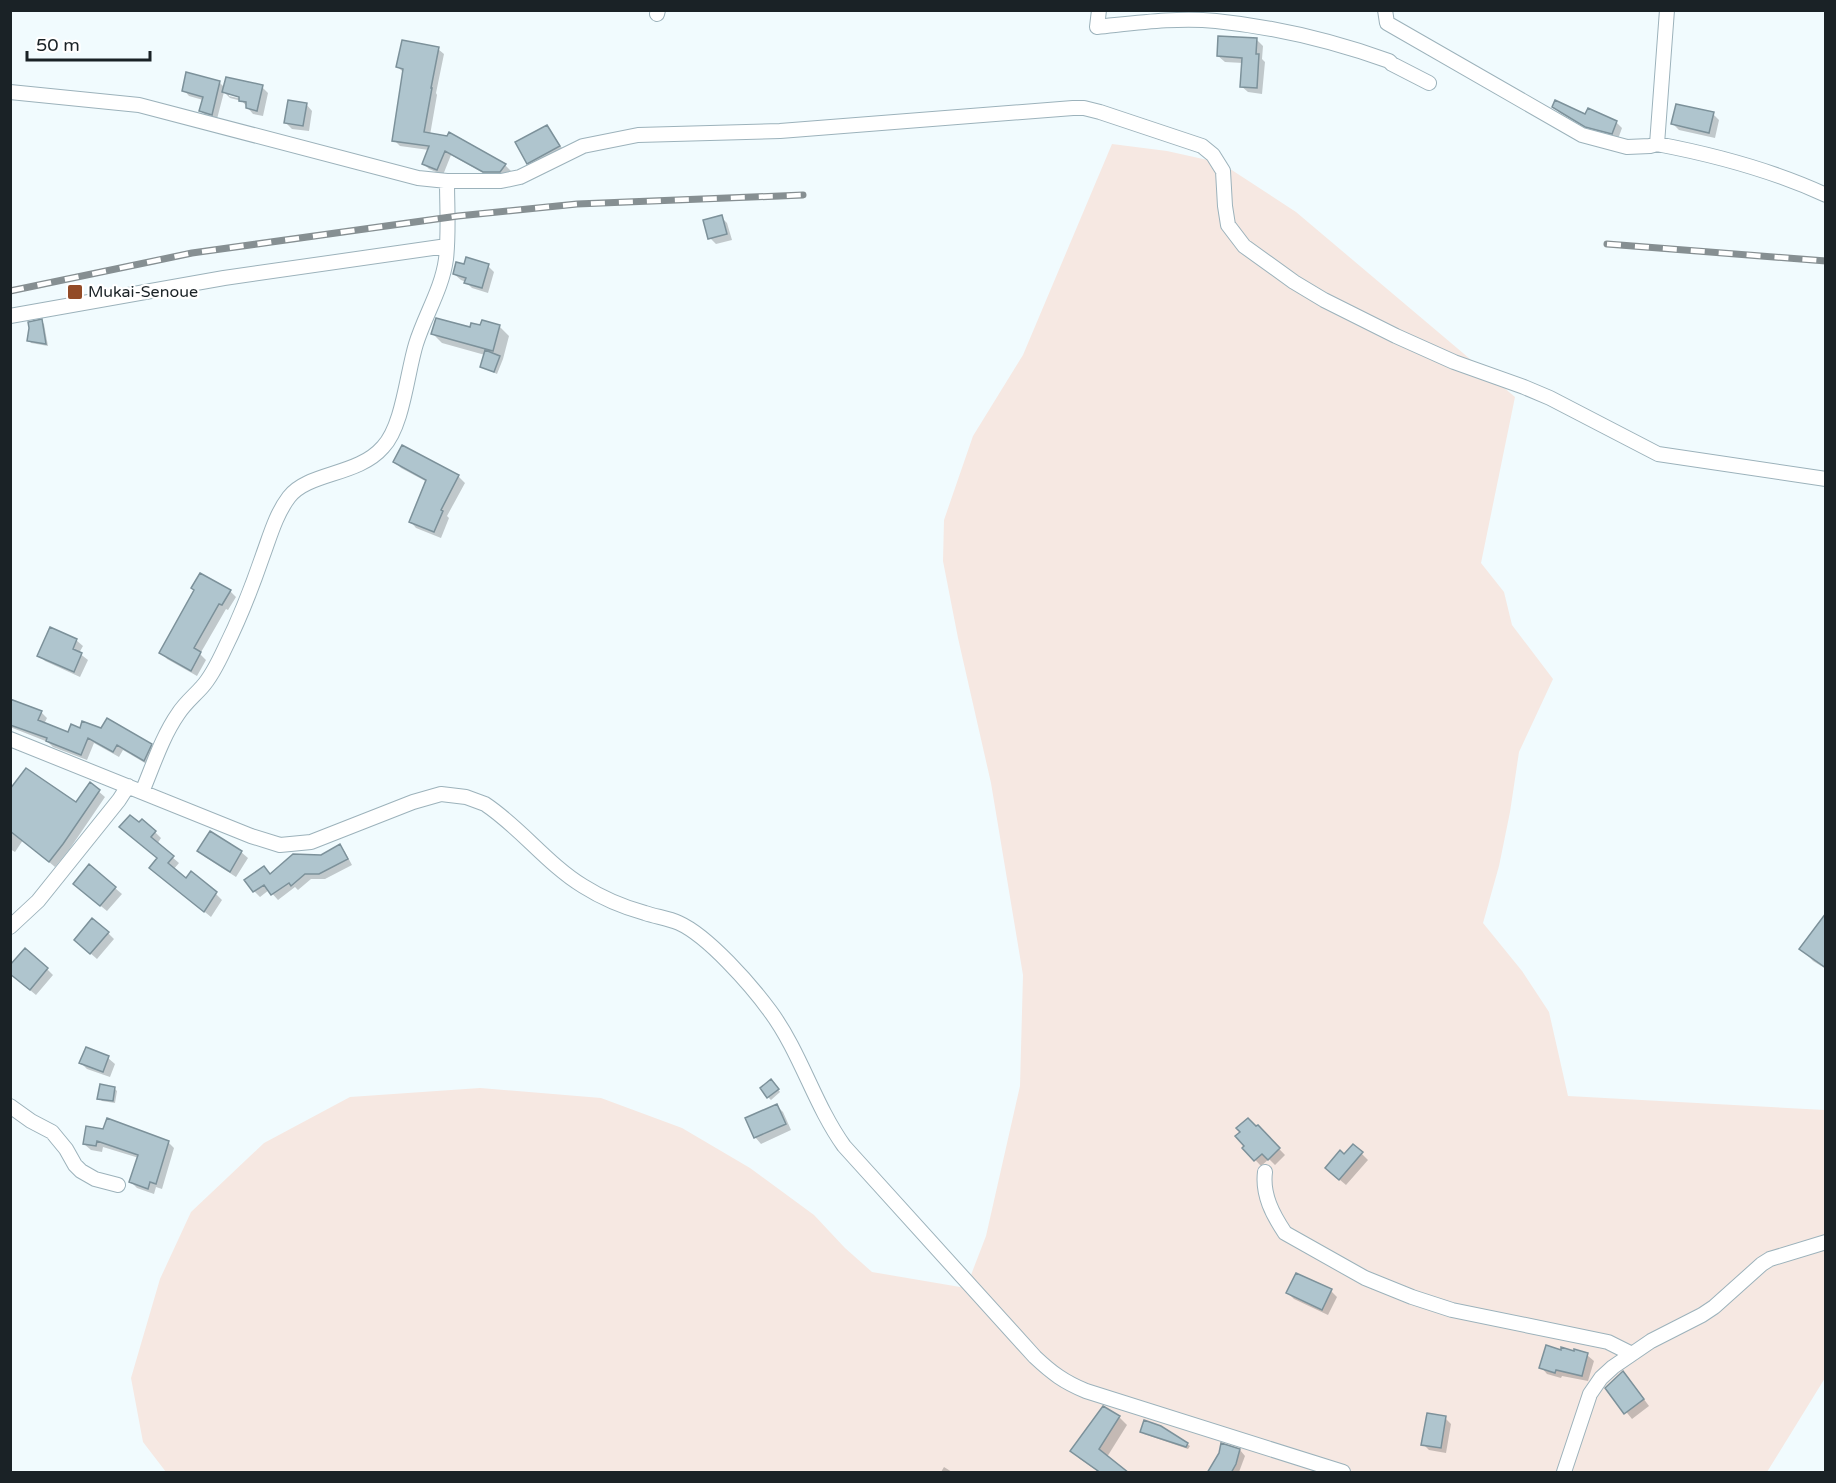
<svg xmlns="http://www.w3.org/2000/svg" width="1836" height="1483" font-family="'Varela Round',sans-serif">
<rect width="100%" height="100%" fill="#f1fbfe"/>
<path fill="#f6e8e2" d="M 1112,144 L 1167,151 L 1221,163 L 1296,212 L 1515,397 L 1481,563 L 1504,592 L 1512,625 L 1553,679 L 1519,752 L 1510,812 L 1499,866 L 1483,923 L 1522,971 L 1549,1012 L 1568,1096 L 1825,1110 L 1825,1378 L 1767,1472 L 166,1472 L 143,1442 L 131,1378 L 160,1279 L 191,1212 L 264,1143 L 350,1097 L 480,1088 L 601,1098 L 682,1128 L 750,1168 L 814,1215 L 845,1248 L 872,1272 L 966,1288 L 986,1236 L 1020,1086 L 1023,975 L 991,783 L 958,638 L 943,561 L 944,520 L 973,436 L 1023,355 Z"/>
<path fill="#0003" fill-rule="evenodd" d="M 1256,39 L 1263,46 L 1262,59 L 1265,62 L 1262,94 L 1248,92 L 1241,86 L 1243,63 L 1225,62 L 1218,56 Z
M 438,49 L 444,54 L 436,93 L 437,95 L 430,135 L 448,137 L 450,134 L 505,165 L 511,171 L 505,177 L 490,177 L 451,155 L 443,175 L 429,169 L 423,163 L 429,150 L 400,146 L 394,140 L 404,73 L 398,67 Z
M 219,82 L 225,88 L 262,87 L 268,93 L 263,116 L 253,114 L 242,101 L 230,98 L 224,92 L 217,119 L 206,116 L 201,111 L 203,100 L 189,96 L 184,90 ZM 229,93 L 246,100 L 229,96 Z
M 306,104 L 312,111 L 309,131 L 292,129 L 286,123 Z
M 1554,107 L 1616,122 L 1622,128 L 1618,139 L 1593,132 L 1560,113 Z
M 1713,114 L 1719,120 L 1715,138 L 1679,130 L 1673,124 Z
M 546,127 L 565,152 L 534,169 L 528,163 Z
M 721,217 L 727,223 L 732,240 L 716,244 L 710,238 Z
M 488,266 L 494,272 L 488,293 L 472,288 L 466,282 L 461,280 L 454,274 Z
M 41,321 L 44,324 L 48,346 L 31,343 L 29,340 Z
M 499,326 L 509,336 L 503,359 L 497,374 L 482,367 L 485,355 L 442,343 L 433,334 Z
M 403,447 L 459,477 L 465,483 L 447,516 L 449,518 L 441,538 L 416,528 L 410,521 L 427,482 L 401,468 L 395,462 Z
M 230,591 L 236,597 L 228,610 L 226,609 L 200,654 L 206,660 L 197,676 L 167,659 L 161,652 Z
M 76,640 L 83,646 L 79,653 L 88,660 L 80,677 L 45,661 L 39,655 Z
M 10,700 L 41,712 L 47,718 L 44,724 L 69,734 L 151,745 L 157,751 L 150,766 L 123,750 L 119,757 L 94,743 L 87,760 L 53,747 L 48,742 L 10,727 Z
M 90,784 L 105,797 L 69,850 L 55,867 L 23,840 L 15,852 L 10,849 L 10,793 L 76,804 Z
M 122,827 L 155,832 L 161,838 L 157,844 L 179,863 L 173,870 L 186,880 L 216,894 L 222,900 L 211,917 L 157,873 L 159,858 Z
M 210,833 L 241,852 L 248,858 L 236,877 L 205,857 L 199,851 Z
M 340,846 L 345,852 L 352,865 L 325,879 L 311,879 L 298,890 L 295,887 L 278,900 L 269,890 L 260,897 L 254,891 L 271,875 L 321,856 Z
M 89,866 L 122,894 L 107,911 L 81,890 Z
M 1826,916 L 1826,969 L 1813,961 L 1801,948 Z
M 108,933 L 114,939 L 97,959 L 82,946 Z
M 47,969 L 53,975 L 36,995 L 14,977 Z
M 108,1058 L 115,1064 L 110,1077 L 87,1069 L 81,1063 Z
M 774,1084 L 780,1092 L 771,1100 L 768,1097 Z
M 114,1088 L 117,1091 L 115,1103 L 102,1101 L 99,1098 Z
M 776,1105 L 783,1112 L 791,1130 L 761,1144 L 755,1137 L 747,1119 Z
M 1258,1127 L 1285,1155 L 1275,1165 L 1269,1159 L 1261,1166 L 1244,1148 Z
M 87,1128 L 168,1142 L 174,1148 L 162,1189 L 156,1187 L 154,1194 L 137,1188 L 131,1182 L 139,1158 L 103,1147 L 102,1152 L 91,1150 L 84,1144 Z
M 1354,1146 L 1368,1160 L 1346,1185 L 1333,1174 Z
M 1331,1291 L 1337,1297 L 1328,1315 L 1294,1299 L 1288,1293 Z
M 1562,1351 L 1587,1355 L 1594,1361 L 1588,1381 L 1562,1376 L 1561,1378 L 1547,1374 L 1541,1367 Z
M 1629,1379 L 1649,1406 L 1632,1419 L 1607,1388 Z
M 1119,1417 L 1127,1425 L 1107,1457 L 1126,1472 L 1095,1472 L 1097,1471 L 1080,1459 L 1072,1451 Z
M 1445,1418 L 1451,1424 L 1446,1453 L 1429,1450 L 1423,1444 Z
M 1142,1432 L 1187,1444 L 1190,1446 L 1188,1449 L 1144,1434 Z
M 1240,1450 L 1245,1456 L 1239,1472 L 1209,1472 Z
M 944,1467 L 952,1472 L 941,1472 Z"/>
<path fill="#afc5ce" stroke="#7c919a" stroke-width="1.5" d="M 1218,36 L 1257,38 L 1256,54 L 1259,54 L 1257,88 L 1240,87 L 1242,58 L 1217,56 Z
M 402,40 L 439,47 L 431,88 L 432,88 L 424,132 L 447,136 L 449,132 L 506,164 L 500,172 L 483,172 L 445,151 L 437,170 L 422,164 L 429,146 L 392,141 L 403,69 L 396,67 Z
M 186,72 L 220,81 L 212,115 L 199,111 L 203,97 L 182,91 Z
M 226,77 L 263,85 L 257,111 L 246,108 L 246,102 L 239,101 L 239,97 L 222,92 Z
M 288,100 L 307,103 L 303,126 L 284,123 Z
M 1555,100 L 1585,114 L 1588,108 L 1617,121 L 1612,134 L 1585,127 L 1552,107 Z
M 1676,104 L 1714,112 L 1709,133 L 1671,124 Z
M 547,125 L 560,146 L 527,164 L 515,142 Z
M 722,215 L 727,234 L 708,239 L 703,220 Z
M 466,257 L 489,264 L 482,288 L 464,283 L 466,278 L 453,274 L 456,262 L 464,264 Z
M 436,318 L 470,327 L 471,323 L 480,325 L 482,320 L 500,325 L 493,351 L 431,334 Z
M 42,319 L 46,344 L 27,341 L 29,328 L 28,322 Z
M 485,350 L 500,356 L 494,372 L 480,367 Z
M 402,445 L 459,475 L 441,510 L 443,511 L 434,532 L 409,522 L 426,480 L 393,462 Z
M 200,573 L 231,590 L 222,605 L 219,604 L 194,648 L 201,652 L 191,671 L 159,653 L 194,590 L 191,588 Z
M 50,627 L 77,639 L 73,649 L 82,653 L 74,672 L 37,656 Z
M 10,699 L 42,711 L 38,720 L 68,732 L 71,724 L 80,728 L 82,721 L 101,728 L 107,718 L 152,744 L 144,761 L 117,745 L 113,752 L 88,738 L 81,755 L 46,741 L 47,738 L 10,725 Z
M 26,768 L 76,802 L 90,782 L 100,790 L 63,844 L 49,862 L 10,831 L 10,789 Z
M 130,815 L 139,822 L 142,819 L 156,831 L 151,837 L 174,856 L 168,863 L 186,878 L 191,871 L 217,892 L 204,912 L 149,868 L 157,858 L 119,827 Z
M 210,831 L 242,851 L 230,872 L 197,851 Z
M 340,844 L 348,859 L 319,874 L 305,874 L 291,886 L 289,883 L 271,895 L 264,885 L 253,892 L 244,880 L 264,866 L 270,874 L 293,854 L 321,855 Z
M 89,864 L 116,887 L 100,906 L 73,884 Z
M 1826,913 L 1826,968 L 1799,949 Z
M 92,918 L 109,932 L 90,954 L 74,940 Z
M 25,948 L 48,968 L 30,990 L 10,974 L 10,965 Z
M 86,1047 L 109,1056 L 103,1072 L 79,1063 Z
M 771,1079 L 779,1089 L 767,1098 L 760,1088 Z
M 100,1084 L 115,1087 L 113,1101 L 97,1099 Z
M 777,1104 L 786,1124 L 754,1138 L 745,1118 Z
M 107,1118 L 169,1141 L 156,1184 L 150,1182 L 148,1189 L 129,1182 L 138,1155 L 97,1141 L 96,1146 L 83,1144 L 86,1126 L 103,1129 Z
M 1248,1118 L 1256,1126 L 1258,1125 L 1280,1148 L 1268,1160 L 1262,1154 L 1254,1161 L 1242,1148 L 1244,1146 L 1235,1136 L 1240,1132 L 1236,1128 Z
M 1353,1144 L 1363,1152 L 1339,1180 L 1325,1168 L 1340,1150 L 1344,1154 Z
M 1296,1273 L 1332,1289 L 1322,1310 L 1286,1293 Z
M 1546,1345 L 1561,1350 L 1561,1347 L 1574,1351 L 1574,1349 L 1588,1353 L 1582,1376 L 1556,1370 L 1555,1373 L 1539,1368 Z
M 1623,1371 L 1644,1399 L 1624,1414 L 1605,1388 Z
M 1103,1406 L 1120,1416 L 1099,1449 L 1129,1473 L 1101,1473 L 1070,1451 Z
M 1427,1413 L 1446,1416 L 1441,1448 L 1421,1445 Z
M 1144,1420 L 1161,1426 L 1188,1443 L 1186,1447 L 1140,1432 Z
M 1221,1443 L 1240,1449 L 1236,1464 L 1231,1473 L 1207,1473 L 1219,1453 Z"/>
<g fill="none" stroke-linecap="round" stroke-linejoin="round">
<g stroke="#9cb2bb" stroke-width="16">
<path id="street" d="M 1099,10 L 1097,27 C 1136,23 1177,17 1216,21 C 1275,27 1333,41 1389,61 L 1392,64 L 1429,83
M 1385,10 L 1387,23 L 1582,135 L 1627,147 L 1650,146 L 1657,144 C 1715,155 1772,170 1826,195
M 657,14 L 658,10
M 10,92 L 139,105 L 418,178 L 447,181 L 501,181 L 520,177 L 583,146 L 638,135 L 780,131 L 1073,108 L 1084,108 L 1100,112 L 1202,146 L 1213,155 L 1223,171 L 1225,206 L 1228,225 L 1244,246 L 1294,282 L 1324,300 L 1396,336 L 1454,362 L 1524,387 L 1550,398 L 1658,454 L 1826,479
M 1657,144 L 1667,10
M 10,316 L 224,278 L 447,246
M 10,739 L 251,836 L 280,845 L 311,842 L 413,802 L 441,794 L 466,797 L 485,804 C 520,827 547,864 583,886 C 602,898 623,907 645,913 C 657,917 668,918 679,923 C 708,936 751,985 770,1011 C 801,1053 814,1104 844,1146 L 1035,1357 C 1052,1373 1064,1382 1086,1391 L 1343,1472
M 142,792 C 153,766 162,737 178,714 C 185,703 194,696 202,687 C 212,676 219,661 225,648 C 240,618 252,587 263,555 C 270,536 276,514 289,497 C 308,472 358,476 383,447 C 403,426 407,373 416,344 C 425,315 442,289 446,259 C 449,233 447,207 447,181
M 10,927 L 38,901 L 119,800 L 128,786
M 10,1106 L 31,1121 L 52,1132 L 66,1149 L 75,1165 L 81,1171 L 95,1179 L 118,1185
M 1265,1172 C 1262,1195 1273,1215 1285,1233 L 1365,1278 L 1412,1297 L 1452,1310 L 1608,1342 L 1632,1354
M 1564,1472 L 1590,1394 L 1601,1378 L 1613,1367 L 1651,1341 L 1702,1315 L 1714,1307 L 1762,1264 L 1770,1259 L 1826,1242"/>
</g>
<use href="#street" stroke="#fff" stroke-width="14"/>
<g stroke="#868f92" stroke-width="7">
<path id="rail" d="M 1607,244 L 1826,261
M 10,291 L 192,253 L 458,216 L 577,204 L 803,195"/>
</g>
<use href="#rail" stroke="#fff" stroke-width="4.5" stroke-dasharray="14" stroke-linecap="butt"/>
</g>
<rect fill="#924b27" stroke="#fff" stroke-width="2" x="67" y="284" width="16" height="16" rx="3"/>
<g text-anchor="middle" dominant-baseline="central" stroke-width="4.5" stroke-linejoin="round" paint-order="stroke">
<g font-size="16" fill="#1a2226" stroke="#fff" text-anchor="start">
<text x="88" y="292">Mukai-Senoue</text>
</g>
</g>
<rect width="1836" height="1483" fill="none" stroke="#1a2226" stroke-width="24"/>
<path d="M27 51v9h123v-9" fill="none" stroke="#1a2226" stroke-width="3"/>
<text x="36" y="51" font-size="18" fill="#1a2226" stroke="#ffffff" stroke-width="4.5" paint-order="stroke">50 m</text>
</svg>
